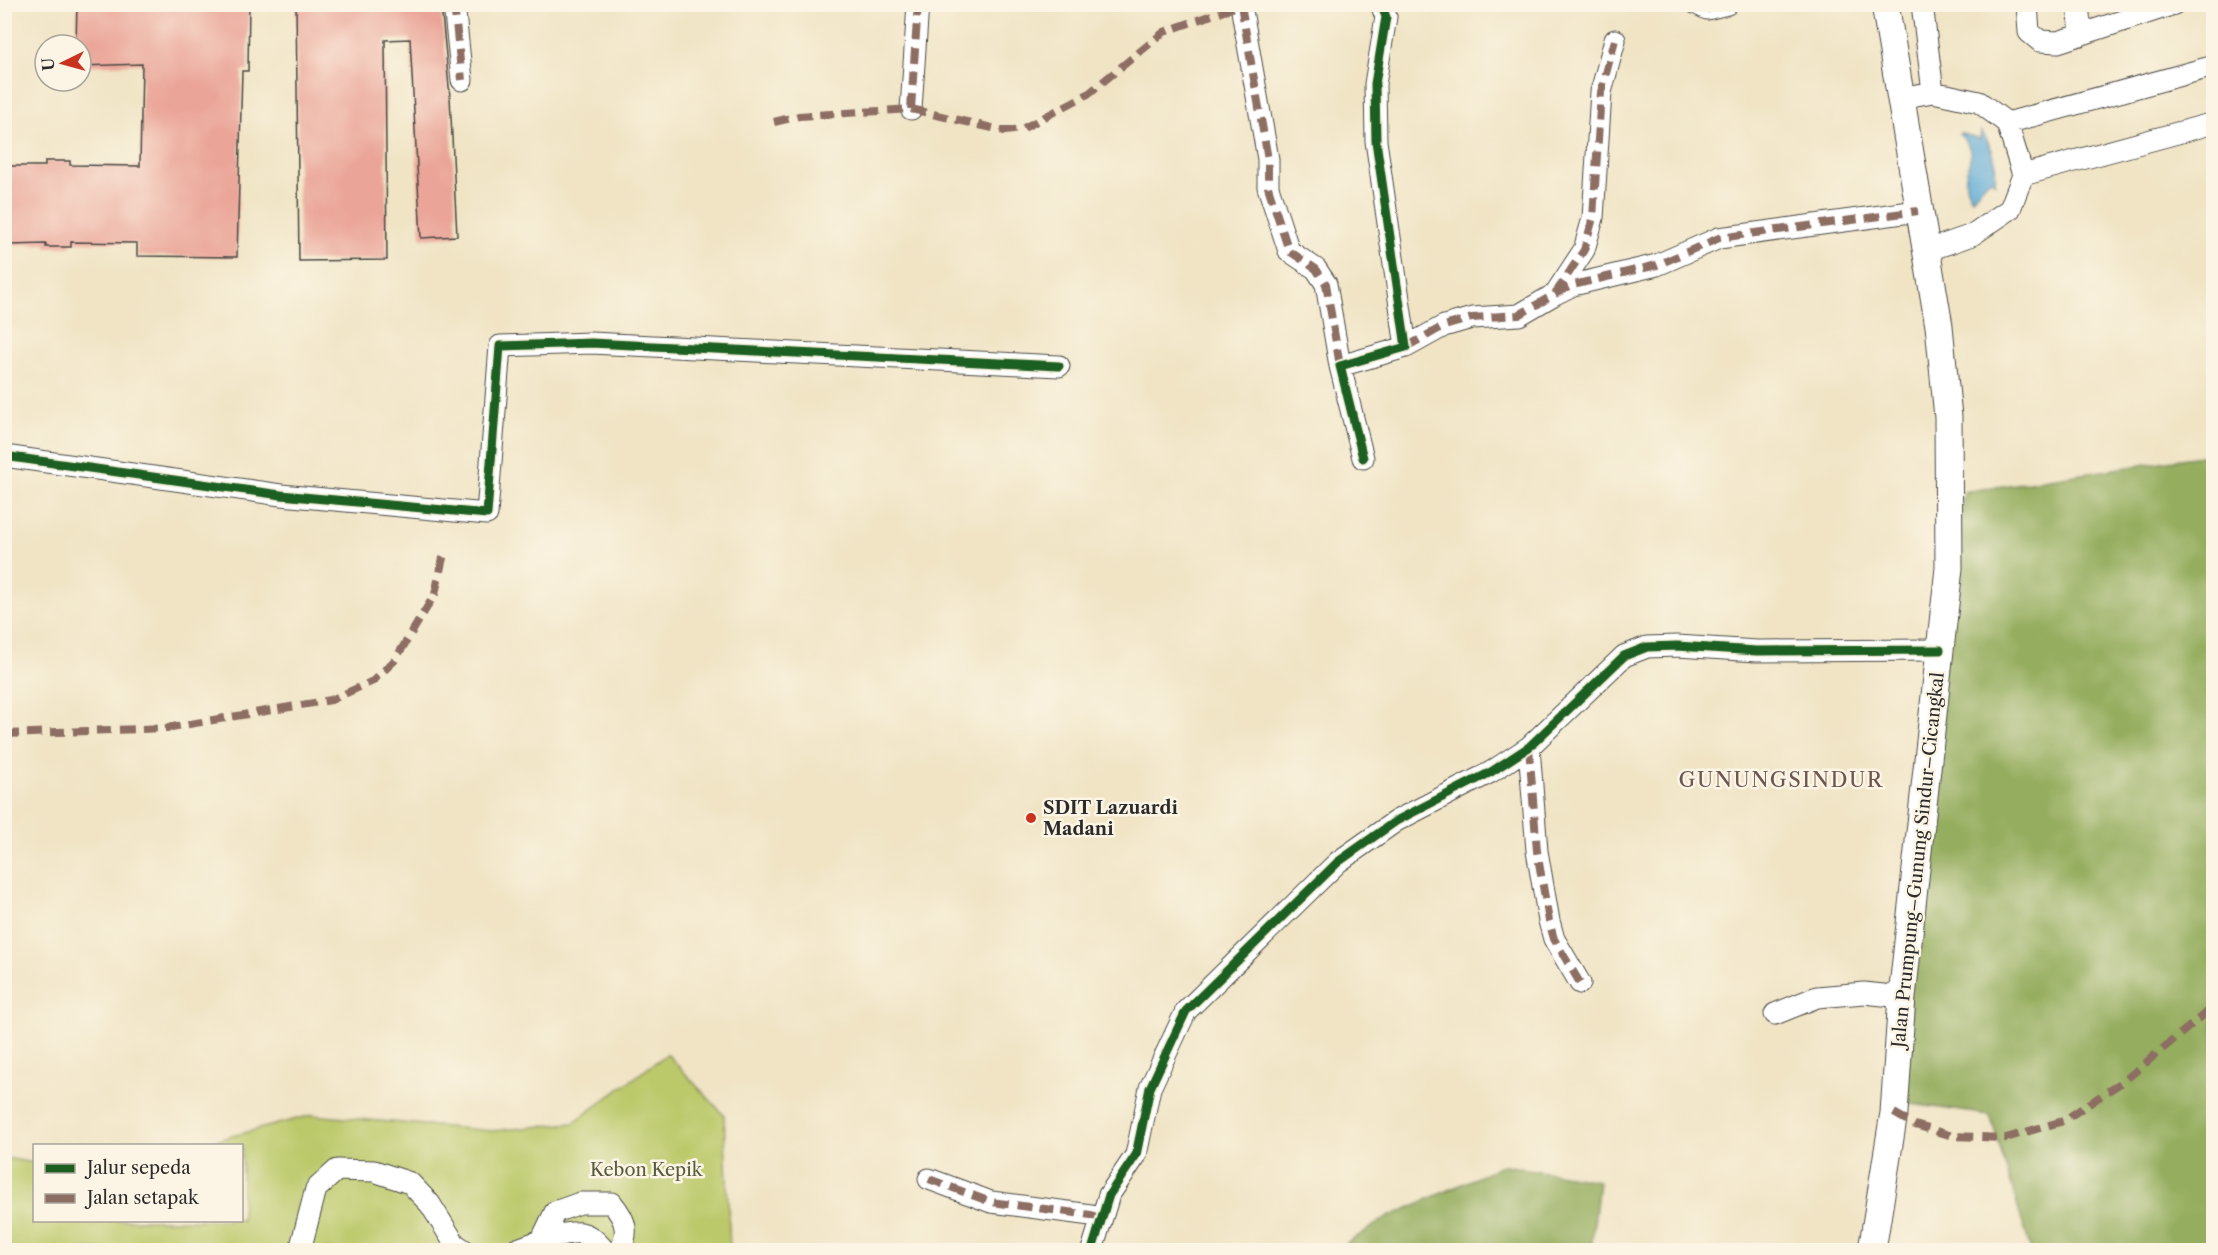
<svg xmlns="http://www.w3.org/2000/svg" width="2218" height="1255" font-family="'Libre Caslon Text',serif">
<rect width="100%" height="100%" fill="#fcf5e5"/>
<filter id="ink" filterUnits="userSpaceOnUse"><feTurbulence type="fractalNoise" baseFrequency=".0167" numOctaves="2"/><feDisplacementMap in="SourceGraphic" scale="12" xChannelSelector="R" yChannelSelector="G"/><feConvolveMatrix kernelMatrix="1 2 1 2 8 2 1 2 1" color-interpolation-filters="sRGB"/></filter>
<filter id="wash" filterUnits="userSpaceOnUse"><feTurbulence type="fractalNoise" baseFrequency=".008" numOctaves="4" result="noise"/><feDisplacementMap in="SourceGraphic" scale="24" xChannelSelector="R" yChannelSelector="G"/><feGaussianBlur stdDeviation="1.35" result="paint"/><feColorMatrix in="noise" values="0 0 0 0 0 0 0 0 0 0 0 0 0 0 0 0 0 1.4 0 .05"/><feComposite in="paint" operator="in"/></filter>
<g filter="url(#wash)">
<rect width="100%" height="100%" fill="#f0e4c5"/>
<path fill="#bcc96b" stroke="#747a4b" stroke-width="1.5" d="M 667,1054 L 724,1115 L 730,1250 L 5,1250 L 4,1158 L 34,1163 L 34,1220 L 242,1220 L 242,1146 L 198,1145 L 312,1115 L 492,1131 L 573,1123 Z"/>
<path fill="#95ad5f" stroke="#606c45" stroke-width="1.5" d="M 2213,454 L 2213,1250 L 2031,1250 L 1990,1115 L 1891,1101 L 1964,492 Z
M 1504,1165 L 1599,1181 L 1591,1250 L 1337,1250 L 1384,1219 Z"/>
<path fill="#5daad6" stroke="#446a80" stroke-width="1.5" d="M 1981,131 C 1994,150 1997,160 1995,183 L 1990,179 L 1972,198 C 1952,170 1987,160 1959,134 L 1960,133 L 1980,139 Z"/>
<g id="blocks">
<path fill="#eaa598" d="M 77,4 L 249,4 L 248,71 L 242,71 L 237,257 L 137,256 L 137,243 L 71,242 L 71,247 L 46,247 L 46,244 L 9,245 L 8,166 L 45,166 L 45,161 L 70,161 L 70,165 L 140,166 L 142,64 L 81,66 L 81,45 L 76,45 Z
M 296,4 L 441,4 L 450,97 L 457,236 L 421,238 L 410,39 L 385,40 L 387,260 L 299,261 Z"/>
</g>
</g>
<g filter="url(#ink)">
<use href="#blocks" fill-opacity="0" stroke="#494742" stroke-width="1.5"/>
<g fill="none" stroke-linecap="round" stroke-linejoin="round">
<g stroke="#494742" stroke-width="23">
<path id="minor" d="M 454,4 L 462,80
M 1697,4 L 1707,9 L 1727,4
M 1922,4 L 1933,92
M 2027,4 L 2029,32 L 2040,41 L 2058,42 L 2174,4
M 2078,4 L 2081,35
M 1241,5 L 1268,159 L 1268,187 L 1289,251 L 1316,269 L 1326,284 L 1340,366
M 1900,98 L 1933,92 L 1979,102 L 2007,123 L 2214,66
M 911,109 L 918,4
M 2007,123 L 2023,175
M 1926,251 L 1972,235 L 2010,209 L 2023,175 L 2214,123
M 1555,294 L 1573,285 L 1657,265 L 1719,238 L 1918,211
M 1406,347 L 1444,326 L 1472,318 L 1519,315 L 1555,294 L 1584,250 L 1593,218 L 1601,92 L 1615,40
M 4,456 L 281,495 L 487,514 L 500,346 L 591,343 L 1059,366
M 1363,458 L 1340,366 L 1406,347 L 1376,141 L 1375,84 L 1386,17 L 1381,4
M 1529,747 L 1537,851 L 1549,921 L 1554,939 L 1580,983
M 1775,1014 L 1817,997 L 1864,993 L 1902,997
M 929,1179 L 991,1202 L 1091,1215 L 1101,1219
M 542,1239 L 555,1212 L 580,1203 L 612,1203 C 625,1219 630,1231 620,1250
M 300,1250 L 316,1189 L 337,1170 L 374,1171 L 410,1183 L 430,1204 L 455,1244 L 464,1250
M 515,1250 C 531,1244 564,1231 581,1233 C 591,1235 598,1243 604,1250
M 1092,1250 L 1109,1195 L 1136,1155 L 1150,1088 L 1186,1011 L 1338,862 L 1396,821 L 1491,772 L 1529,747 L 1624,656 L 1647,647 L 1677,646 L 1757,651 L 1940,650"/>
</g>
<g stroke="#494742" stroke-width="29">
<path id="major" d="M 1872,1250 L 1894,1113 L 1902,997 L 1949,568 L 1948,417 L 1939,326 L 1885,4"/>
</g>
<use href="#minor" stroke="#fff" stroke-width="21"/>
<use href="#major" stroke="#fff" stroke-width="27"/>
<path stroke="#8d6e63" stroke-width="8" stroke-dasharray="15 8" stroke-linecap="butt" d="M 454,4 L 462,80
M 1697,4 L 1707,9 L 1727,4
M 1241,5 L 1268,159 L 1268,187 L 1289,251 L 1316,269 L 1326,284 L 1340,366
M 911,109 L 918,4
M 774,122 L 799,116 L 911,109 L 1005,131 L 1022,129 L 1088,94 L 1164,32 L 1243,4
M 1555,294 L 1573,285 L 1657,265 L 1719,238 L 1918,211
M 1406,347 L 1444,326 L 1472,318 L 1519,315 L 1555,294 L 1584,250 L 1593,218 L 1601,92 L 1615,40
M 4,734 L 166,728 L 331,700 L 373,681 L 395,660 L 435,594 L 444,553
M 1529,747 L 1537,851 L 1549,921 L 1554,939 L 1580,983
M 1894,1113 L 1915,1125 L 1953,1136 L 2006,1138 L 2063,1121 L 2125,1080 L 2214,1006
M 929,1179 L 991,1202 L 1091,1215 L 1101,1219"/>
<g stroke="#fcf5e5" stroke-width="13">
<path id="cycleway" d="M 4,456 L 281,495 L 487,514 L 500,346 L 591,343 L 1059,366
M 1363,458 L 1340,366 L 1406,347 L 1376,141 L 1375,84 L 1386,17 L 1381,4
M 1092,1250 L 1109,1195 L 1136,1155 L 1150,1088 L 1186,1011 L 1338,862 L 1396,821 L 1491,772 L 1529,747 L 1624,656 L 1647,647 L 1677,646 L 1757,651 L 1940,650"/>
</g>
<use href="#cycleway" stroke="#1b5e20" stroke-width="9"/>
</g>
</g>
<circle fill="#c8321e" stroke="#fcf5e5" stroke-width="2" cx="1031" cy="818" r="6"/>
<g text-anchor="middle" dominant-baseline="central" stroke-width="5" stroke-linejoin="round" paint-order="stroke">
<g font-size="18" font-weight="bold" fill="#2b2b2b" stroke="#fcf5e5" text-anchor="start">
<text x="1043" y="808">SDIT Lazuardi<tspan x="1043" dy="21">Madani</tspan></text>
</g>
<g font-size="18" fill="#2b2b2b" stroke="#fcf5e5">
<text transform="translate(1918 860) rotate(-84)">Jalan Prumpung–Gunung Sindur–Cicangkal</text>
</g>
<g font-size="18" fill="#565a3e" stroke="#fcf5e5">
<text x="646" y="1170">Kebon Kepik</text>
</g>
<g font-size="21" letter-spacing="1.5" fill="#6e5651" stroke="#fcf5e5">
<text x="1781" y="779">GUNUNGSINDUR</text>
</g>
</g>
<rect width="2218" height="1255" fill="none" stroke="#fcf5e5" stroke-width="24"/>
<rect x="33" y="1144" width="210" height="78" fill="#fcf5e5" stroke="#a8a49b" stroke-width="1.5"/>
<rect x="45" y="1164" width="30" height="9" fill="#1b5e20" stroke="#a8a49b" stroke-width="1.5"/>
<text x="87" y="1174" font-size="18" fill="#2b2b2b">Jalur sepeda</text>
<rect x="45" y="1194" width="30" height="9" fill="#8d6e63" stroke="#a8a49b" stroke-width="1.5"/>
<text x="87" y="1204" font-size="18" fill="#2b2b2b">Jalan setapak</text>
<g transform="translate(63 63) rotate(265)"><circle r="28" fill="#fcf5e5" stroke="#a8a49b" stroke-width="1.5"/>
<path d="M0-4.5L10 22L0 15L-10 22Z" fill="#c8321e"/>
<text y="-9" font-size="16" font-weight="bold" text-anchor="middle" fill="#2b2b2b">U</text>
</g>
</svg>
